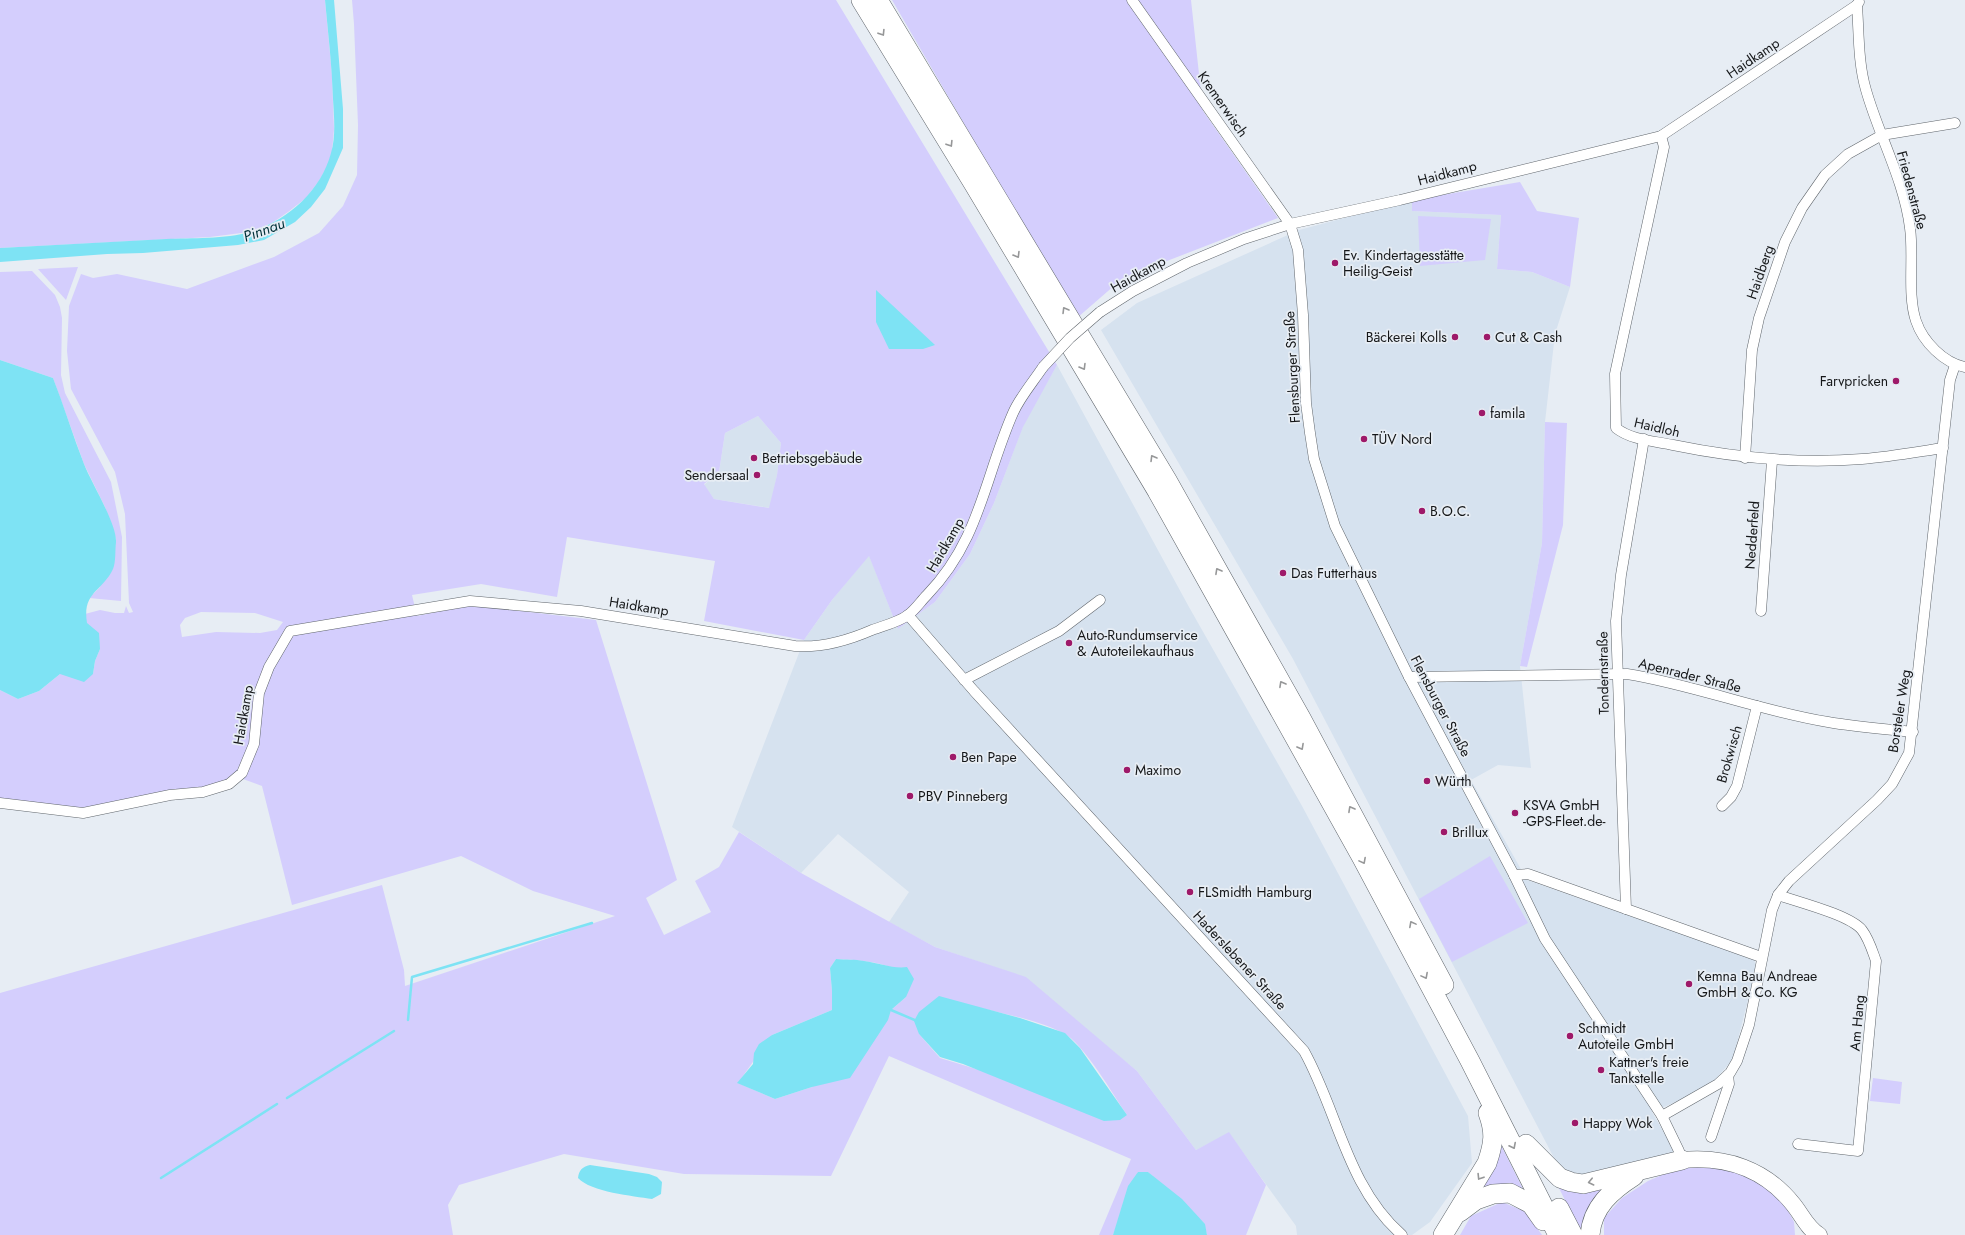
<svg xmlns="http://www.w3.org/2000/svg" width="1965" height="1235" viewBox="0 0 1965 1235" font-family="Jost,sans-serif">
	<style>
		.built { fill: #d6e2ef }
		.green { fill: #d4cefd; fill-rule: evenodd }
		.water { fill: #7ee3f4 }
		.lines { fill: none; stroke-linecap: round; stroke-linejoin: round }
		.stream { stroke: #7ee3f4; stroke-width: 2.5 }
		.street-casing { stroke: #60666c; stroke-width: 11 }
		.primary-casing { stroke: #60666c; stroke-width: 17 }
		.highway-casing { stroke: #60666c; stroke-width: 20 }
		.street { stroke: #fff; stroke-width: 10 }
		.primary { stroke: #fff; stroke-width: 16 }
		.highway { stroke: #fff; stroke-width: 19 }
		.street-bridge-casing { stroke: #60666c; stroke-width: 11; stroke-linecap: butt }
		.street-bridge { stroke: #fff; stroke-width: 10 }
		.oneway { stroke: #969798 }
		.poi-dot { fill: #9e1969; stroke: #e7edf4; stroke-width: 1.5 }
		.labels { text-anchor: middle; stroke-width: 3.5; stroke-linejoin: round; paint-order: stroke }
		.street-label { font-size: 14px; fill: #151719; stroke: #e7edf4 }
		.poi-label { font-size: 14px; fill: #151719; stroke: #e7edf4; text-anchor: start }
		.water-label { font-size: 15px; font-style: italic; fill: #003038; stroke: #e7edf4 }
	</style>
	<rect width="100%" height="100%" fill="#e7edf4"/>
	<g class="built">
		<path d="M1412,200v11l89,4 -4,54 35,3 38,15 -15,47 -10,88 -3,121 -22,123 11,102 -33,-3 -27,15 56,100 227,79 2,9 -23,91 -25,29 -56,24 23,40 -94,25 -18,-2 -270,-516 -192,-329 36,-27 162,-73z"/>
		<path d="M1057,365l132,242 113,199 166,310 4,47 -42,59 -18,13h-115l-1,-9 -67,-93 -33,17 -59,-79 -119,-96 -83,-28 -46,-25 20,-30 -71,-58 -37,39 -69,-46 72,-187 28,-40 37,-45 29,74 37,-27 35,-48 24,-51 31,-82z"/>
		<path d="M758,416l23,27 -4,32 -7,33 -56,-9 -10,-14 15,-13 6,-39z"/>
	</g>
	<g class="green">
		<path d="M0,0h325l7,75 2,54 -2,23 -5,15 -8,14 -13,17 -18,14 -16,11 -23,9 -39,5 -210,11z"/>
		<path d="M352,0h484l221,365 -34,62 -29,76 -24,51 -35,48 -37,27 -29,-73 -37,44 -28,40 -100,-19 11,-60 -148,-24 -10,60 -76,-13 -69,11 5,21 54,-11 125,15 81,260 -31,18 18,37 47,-23 -16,-31 24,-14 20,-35 62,41 134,74 91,30 111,94 59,79 33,-18 37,53 -20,50h-39l-3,-12 -56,-51h-10l-25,63h-14l32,-76 -242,-103 -58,120 -147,-2 -120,-20 -105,31 -11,20 5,30h-453v-242l382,-108 22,85 1,16 210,-70 -82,-25 -72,-35 -169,49 -30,-119 -19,-7h-13l-26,8 -118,21 -35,-1 -51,-8v-109l18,9 21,-8 21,-17h33l2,-13 5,-12 -14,-26 -1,-9 15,-4 15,3h9l2,-7 3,7 4,-1 -4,-9 -4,-89 -10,-42 -44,-83 -4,-38 2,-45 12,-32 12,4 24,-4 70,15 87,-32 45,-24 24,-27 14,-31 1,-50 -4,-101zM758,416l23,27 -4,32 -8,33 -55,-9 -10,-15 15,-12 6,-39zM201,612l54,1 28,9 -6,8 -17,3 -44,-1 -34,5 -2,-12 5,-7zM836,959c21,1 40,2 60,10l10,28 -15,13 -19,32 -60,45 -37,12 -37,-16 34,-48 60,-25v-19l-2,-23zM981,1008c27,7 57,12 82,25 20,9 51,63 64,82l-187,-57 -21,-24z"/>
		<path d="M892,0h299l12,111 75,107 -155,60 -46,40z"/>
		<path d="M1520,182l17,29 42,7 -9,69 -38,-15 -35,-3 4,-54 -89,-4v-11z"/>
		<path d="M1418,216l73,3 -6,41 -65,6z"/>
		<path d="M78,267l-12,33 -28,-31z"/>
		<path d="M32,271l23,24 5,12 2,11 -1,57 4,18 46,89 11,55 -1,64 -32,-3 11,-11 16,-48 -11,-32 -21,-43 -31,-86 -53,-18v-88z"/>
		<path d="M1545,422l22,1 -4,102 -36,142 -7,-1 22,-123z"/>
		<path d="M1490,856l38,67 -76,39 -33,-63z"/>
		<path d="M1873,1078l29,4 -2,22 -30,-3z"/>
		<path d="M1498,1139l29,58 -54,-2z"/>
		<path d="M1705,1165l38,7 40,29 11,21 1,13h-191v-17l18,-20 26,-17 33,-14z"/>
		<path d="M1558,1186h49l-25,49z"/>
		<path d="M1502,1202l24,10 16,23h-82l11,-19z"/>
	</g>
	<g class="water">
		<path d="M325,0h9l9,109v39l-18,41 -14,18 -16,15 -31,18 -26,5 -95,8 -36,1 -107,8v-14c55,-3 111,-6 166,-9 25,-1 60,0 84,-7 37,-11 71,-41 81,-79 5,-17 3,-36 2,-54 -1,-33 -5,-66 -8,-99z"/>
		<path d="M876,290l59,55 -12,4h-34l-13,-27z"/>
		<path d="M0,360l53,18c11,28 20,58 31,86 7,18 33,60 32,78 -1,8 0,20 -3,27 -11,23 -31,23 -26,54l12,10 1,16 -5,12 -2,13 -9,8 -24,-8 -21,17 -21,8 -18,-9z"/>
		<path d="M836,959c10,1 19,0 28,2 15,2 29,8 43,6l7,12 -8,18 -15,13 -3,10 -38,58 -38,9 -37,12 -38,-16 16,-19 1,-11 5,-9 13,-9 60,-25v-19l-2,-23z"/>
		<path d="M939,996l81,22 45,15 15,15 47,67 -7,5 -16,1 -141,-57 -23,-7 -21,-23 -5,-13 5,-9z"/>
		<path d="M590,1165l59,9 8,3 5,5 -1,12 -9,5c-19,-3 -61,-7 -74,-21 1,-8 4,-11 12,-13z"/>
		<path d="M1138,1172h10l34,27 23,25 2,11h-94l15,-49z"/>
	</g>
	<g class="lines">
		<g class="stream">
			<path d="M891,1010l26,11"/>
			<path d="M408,1020l4,-43 180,-54"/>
			<path d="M287,1098l107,-67"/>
			<path d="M161,1178l116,-74"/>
		</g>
		<g class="street-casing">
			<g id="street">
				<path d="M1132,0l158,224 8,26 5,65 3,88 4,30 4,26 21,67 74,151 105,198 31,64 117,177 17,35 3,9"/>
				<path d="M1859,2l-2,3c2,28 1,58 9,85 13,46 38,90 44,138 4,28 -3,67 6,93 7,21 28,42 49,46"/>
				<path d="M1661,136l3,11 -49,227 1,54c15,12 38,13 57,17 63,13 125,19 189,14 27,-2 54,-7 81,-11"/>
				<path d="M1100,312l33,-21 54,-28 57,-24 46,-15 110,-24 261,-64 196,-131"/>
				<path d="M1745,458l7,-108 7,-32 26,-76 17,-34 23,-33 23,-21 34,-19 73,-12"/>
				<path d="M1761,611l11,-150"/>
				<path d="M908,615l66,76 330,360c34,61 43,136 98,184"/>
				<path d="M1409,677l218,-3c68,11 133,37 201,48 28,5 57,7 85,10"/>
				<path d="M964,680l95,-49 41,-31"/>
				<path d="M0,803l83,10 87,-18 33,-3 26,-8 13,-11 12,-29 5,-51 10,-26 21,-36 180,-30 111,10 214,35c25,2 54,-6 77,-16 11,-4 27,-8 36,-15 7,-5 13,-14 19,-20 53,-55 57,-116 86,-182 7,-16 20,-31 30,-46"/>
				<path d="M1722,806l9,-9 6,-11 20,-80"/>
				<path d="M1514,875l14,-1 233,83"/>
				<path d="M1778,895c20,7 72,20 84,35 7,9 10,20 14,31l-18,190 -60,-7"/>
				<path d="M1626,909l-10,-288 5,-46 23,-136"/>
				<path d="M1662,1116l56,-32 12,-11 7,-12 12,-36 23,-115 6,-15 11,-14 88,-81 15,-16 17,-31 41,-373 5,-15"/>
				<path d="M1711,1137l18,-53 -1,-9"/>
			</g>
		</g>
		<g class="primary-casing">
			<path id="primary" d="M1682,1160c44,-4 83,9 111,44 9,11 14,24 26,31"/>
		</g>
		<g class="highway-casing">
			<g id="highway">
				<path d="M861,0l112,183 184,308 205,367 108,203 88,174"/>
				<path d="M878,0l289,480 134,238 143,267"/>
				<path d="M1526,1144l34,34 11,4 12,2 99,-24"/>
				<path d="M1559,1208l14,27"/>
				<path d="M1460,1212l16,-12 17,-6 17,-1 21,11 12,17"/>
				<path d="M1443,1235l44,-72c7,-20 8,-31 1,-50"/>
				<path d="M1590,1235c2,-28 22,-45 44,-59"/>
			</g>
		</g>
		<use href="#street" class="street"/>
		<use href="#primary" class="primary"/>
		<use href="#highway" class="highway"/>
		<g class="street-bridge-casing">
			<path id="street-bridge" d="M1043,367l27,-29 30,-26"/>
		</g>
		<use href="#street-bridge" class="street-bridge"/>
	</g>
	<defs><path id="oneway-chevron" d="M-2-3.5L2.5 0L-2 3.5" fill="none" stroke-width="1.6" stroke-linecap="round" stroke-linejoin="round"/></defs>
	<g class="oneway">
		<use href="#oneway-chevron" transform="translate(882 33) rotate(58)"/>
		<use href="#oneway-chevron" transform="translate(950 144) rotate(58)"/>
		<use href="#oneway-chevron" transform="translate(1017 255) rotate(59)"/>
		<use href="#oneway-chevron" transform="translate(1065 310) rotate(-121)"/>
		<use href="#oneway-chevron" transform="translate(1083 367) rotate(59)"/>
		<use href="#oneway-chevron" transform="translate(1153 458) rotate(-121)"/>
		<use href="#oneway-chevron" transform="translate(1218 571) rotate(-119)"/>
		<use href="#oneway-chevron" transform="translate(1282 684) rotate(-119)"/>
		<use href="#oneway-chevron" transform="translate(1301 747) rotate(61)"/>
		<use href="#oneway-chevron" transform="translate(1351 809) rotate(-119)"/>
		<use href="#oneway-chevron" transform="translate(1363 861) rotate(62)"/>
		<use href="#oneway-chevron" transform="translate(1412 924) rotate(-118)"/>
		<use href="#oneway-chevron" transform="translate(1425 976) rotate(62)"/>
		<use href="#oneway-chevron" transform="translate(1513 1146) rotate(63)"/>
		<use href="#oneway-chevron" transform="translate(1480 1177) rotate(122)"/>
		<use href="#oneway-chevron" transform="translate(1591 1182) rotate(167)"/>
	</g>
	<g class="poi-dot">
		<circle cx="1335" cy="263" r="4"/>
		<circle cx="1455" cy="337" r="4"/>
		<circle cx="1487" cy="337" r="4"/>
		<circle cx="1896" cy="381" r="4"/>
		<circle cx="1482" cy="413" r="4"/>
		<circle cx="1364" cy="439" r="4"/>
		<circle cx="754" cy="458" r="4"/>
		<circle cx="757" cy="475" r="4"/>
		<circle cx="1422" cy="511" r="4"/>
		<circle cx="1283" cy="573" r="4"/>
		<circle cx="1069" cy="643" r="4"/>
		<circle cx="953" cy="757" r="4"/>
		<circle cx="1127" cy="770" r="4"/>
		<circle cx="1427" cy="781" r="4"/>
		<circle cx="910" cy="796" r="4"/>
		<circle cx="1515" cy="813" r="4"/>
		<circle cx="1444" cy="832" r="4"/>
		<circle cx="1190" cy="892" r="4"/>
		<circle cx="1689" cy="984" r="4"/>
		<circle cx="1570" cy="1036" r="4"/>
		<circle cx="1601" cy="1070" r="4"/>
		<circle cx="1575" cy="1123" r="4"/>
	</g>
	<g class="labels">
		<g class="street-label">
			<text transform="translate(1753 58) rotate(-34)" y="5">Haidkamp</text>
			<text transform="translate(1223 104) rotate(55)" y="5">Kremerwisch</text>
			<text transform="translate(1447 173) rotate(-15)" y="5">Haidkamp</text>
			<text transform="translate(1912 190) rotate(75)" y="5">Friedenstraße</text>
			<text transform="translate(1760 272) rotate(-71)" y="5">Haidberg</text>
			<text transform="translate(1138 274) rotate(-29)" y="5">Haidkamp</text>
			<text transform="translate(1292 367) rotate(-93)" y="5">Flensburger Straße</text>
			<text transform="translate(1657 427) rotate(13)" y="5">Haidloh</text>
			<text transform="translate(1752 535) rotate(-86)" y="5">Nedderfeld</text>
			<text transform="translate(945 545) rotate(-60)" y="5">Haidkamp</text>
			<text transform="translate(639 606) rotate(9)" y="5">Haidkamp</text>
			<text transform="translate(1603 673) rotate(-91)" y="5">Tondernstraße</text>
			<text transform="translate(1690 675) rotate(14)" y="5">Apenrader Straße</text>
			<text transform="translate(1441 706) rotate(62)" y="5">Flensburger Straße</text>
			<text transform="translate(1899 711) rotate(-81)" y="5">Borsteler Weg</text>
			<text transform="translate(243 715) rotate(-80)" y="5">Haidkamp</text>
			<text transform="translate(1729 754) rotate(-74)" y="5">Brokwisch</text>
			<text transform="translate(1240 960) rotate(47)" y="5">Haderslebener Straße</text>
			<text transform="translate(1857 1023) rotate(-85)" y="5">Am Hang</text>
		</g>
		<g class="poi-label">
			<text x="1343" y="260">Ev. Kindertagesstätte<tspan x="1343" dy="16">Heilig-Geist</tspan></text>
			<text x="1447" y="342" text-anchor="end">Bäckerei Kolls</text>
			<text x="1495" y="342">Cut &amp; Cash</text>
			<text x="1888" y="386" text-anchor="end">Farvpricken</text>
			<text x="1490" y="418">famila</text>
			<text x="1372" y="444">TÜV Nord</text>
			<text x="762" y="463">Betriebsgebäude</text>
			<text x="749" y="480" text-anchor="end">Sendersaal</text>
			<text x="1430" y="516">B.O.C.</text>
			<text x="1291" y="578">Das Futterhaus</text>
			<text x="1077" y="640">Auto-Rundumservice<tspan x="1077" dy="16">&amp; Autoteilekaufhaus</tspan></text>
			<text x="961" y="762">Ben Pape</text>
			<text x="1135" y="775">Maximo</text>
			<text x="1435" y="786">Würth</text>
			<text x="918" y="801">PBV Pinneberg</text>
			<text x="1523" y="810">KSVA GmbH<tspan x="1523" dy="16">-GPS-Fleet.de-</tspan></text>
			<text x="1452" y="837">Brillux</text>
			<text x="1198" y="897">FLSmidth Hamburg</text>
			<text x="1697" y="981">Kemna Bau Andreae<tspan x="1697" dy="16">GmbH &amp; Co. KG</tspan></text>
			<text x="1578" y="1033">Schmidt<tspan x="1578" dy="16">Autoteile GmbH</tspan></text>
			<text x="1609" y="1067">Kattner's freie<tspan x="1609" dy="16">Tankstelle</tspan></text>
			<text x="1583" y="1128">Happy Wok</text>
		</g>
		<g class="water-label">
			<text transform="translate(264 230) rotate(-20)" y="5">Pinnau</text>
		</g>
	</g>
</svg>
